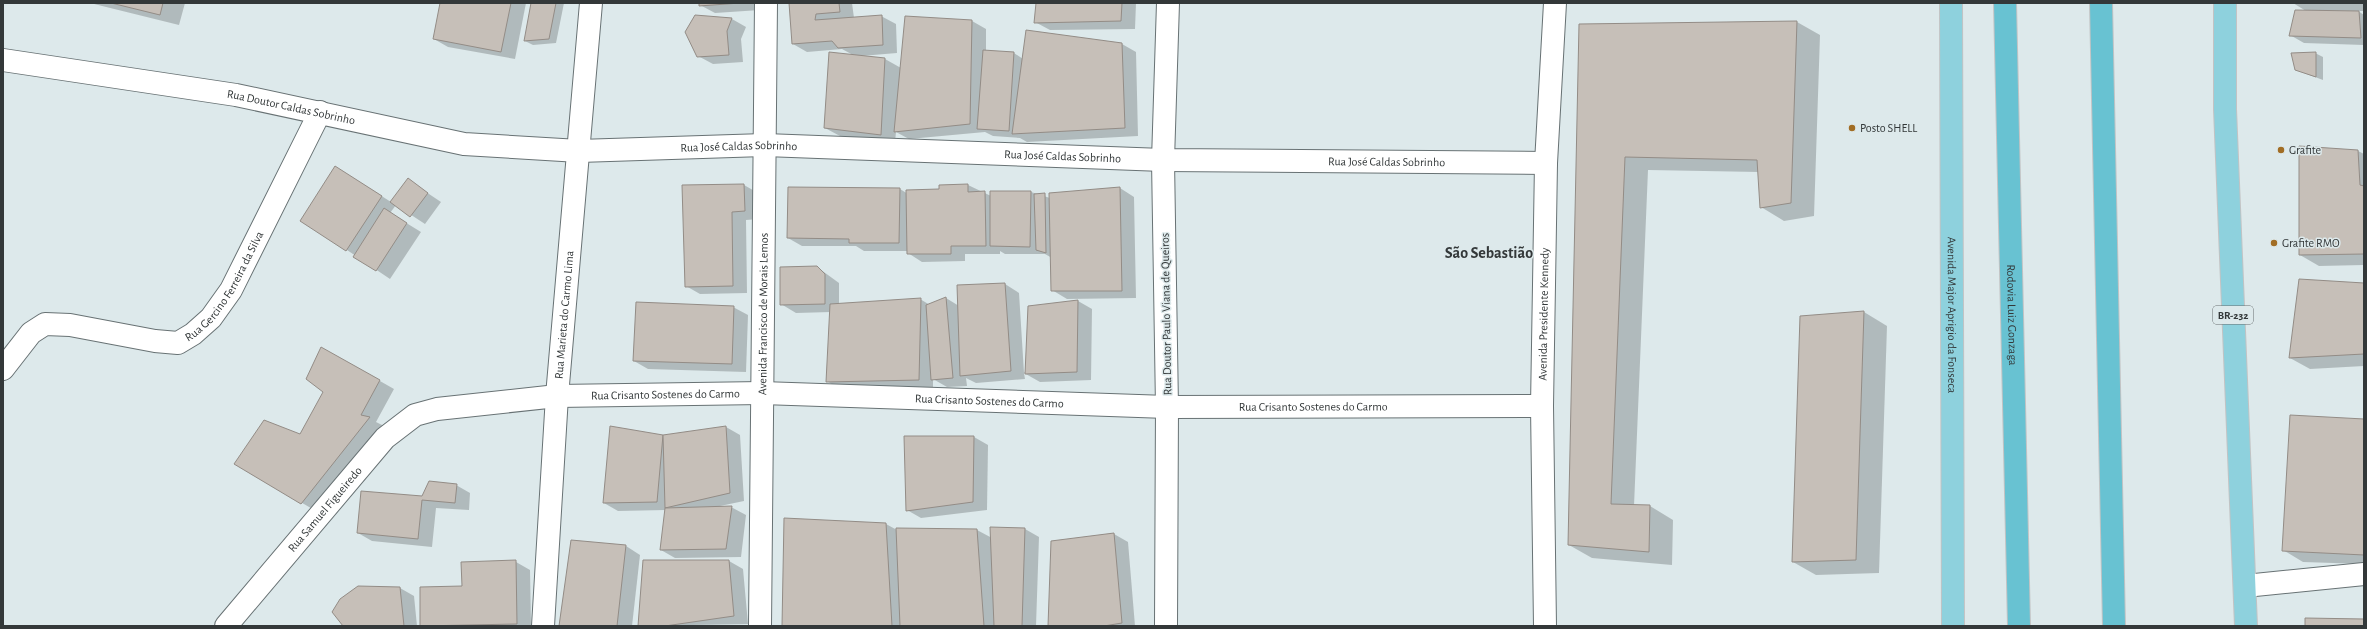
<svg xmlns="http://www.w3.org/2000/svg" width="2367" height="629" viewBox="0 0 2367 629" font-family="'Alegreya Sans',sans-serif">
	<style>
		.shadow { fill: #0003 }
		.building { fill: #c6bfb8; stroke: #938c86 }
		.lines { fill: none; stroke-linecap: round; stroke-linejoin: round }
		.minor-casing { stroke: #687274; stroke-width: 24 }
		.primary-casing { stroke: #c2c3c4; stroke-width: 24 }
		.trunk-casing { stroke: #c2c3c4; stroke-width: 24 }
		.minor { stroke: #fff; stroke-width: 22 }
		.primary { stroke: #8ed1dd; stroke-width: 22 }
		.trunk { stroke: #68c2d2; stroke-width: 22 }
		.poi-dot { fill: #a16d24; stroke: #dde9eb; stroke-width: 1.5 }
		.labels { text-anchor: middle; stroke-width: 3; stroke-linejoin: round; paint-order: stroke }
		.shield { fill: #dde9eb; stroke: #666d6e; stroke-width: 1 }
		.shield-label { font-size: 11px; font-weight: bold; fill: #333839 }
		.street-label { font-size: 12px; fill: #333839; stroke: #dde9eb }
		.poi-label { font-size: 12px; fill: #333839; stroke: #dde9eb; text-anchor: start }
		.district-label { font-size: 16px; font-weight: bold; fill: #333839; stroke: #dde9eb }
	</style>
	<rect width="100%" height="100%" fill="#dde9eb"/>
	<g class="shadow">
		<path d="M90,3h95l-6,22z"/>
		<path d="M441,3h85l-11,56 -67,-12 -14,-8z"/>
		<path d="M532,3h32l-8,40 -23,2 -8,-4z"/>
		<path d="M700,3h59l1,7 -45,3 -15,-8z"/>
		<path d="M790,3h62l2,15 27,-2 15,8 1,29 -36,3 24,3 16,9 71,-47 14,8v23l28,1 9,6 99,-15 14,8 2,84 -111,6 -7,-4 -27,-2 -8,-4 -76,7 -13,-7 -1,10 -55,-6 -15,-8 28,-73 -11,-6 -35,3 -14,-8z"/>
		<path d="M1037,3h99l-1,26 -85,1 -15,-8z"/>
		<path d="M2293,3h71v8h-6l6,4v30l-60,-2 -14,-8 16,-24z"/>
		<path d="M695,16l37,3 14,8 -5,12 2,23 -30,2 -15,-8z"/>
		<path d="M1797,22l23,13 -6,181 -30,5 -23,-14 -2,-35 -111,-2 -14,336h16l23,14 -1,45 -80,-7 -23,-13 11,-520z"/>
		<path d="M2315,53l8,4v23l-27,-10z"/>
		<path d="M2358,151l6,3v111l-45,1 -19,-11z"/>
		<path d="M350,176l41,26 17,-22 33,22 -16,22 -29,-19 -6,8 31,19 -31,47 -43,-29z"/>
		<path d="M744,185l14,8 1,26 -13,1 1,73 -47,1 -14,-8 -3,-100z"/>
		<path d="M968,185l23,11 40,-4 19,6 70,-10 14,9 2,101 -69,1 -15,-9v-32l-7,-4h-40l-5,-3v3h-35v7l-43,1 -14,-9v-2h-44l-8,-5h-54l-14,-8 1,-50 111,1 8,5z"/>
		<path d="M817,267l22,16v22l81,-6 10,6 16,-7 13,8 46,-22 14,9 5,80 54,-72 14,8 -1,71 -51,2 -16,-9 1,6 -49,4 -10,-5 1,8 -20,1 -14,-8v9l-92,2 -14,-9 4,-69 -35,1 -15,-9z"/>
		<path d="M2364,284v82l-54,3 -20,-11z"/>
		<path d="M733,307l15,8 -2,57 -98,-3 -14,-8z"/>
		<path d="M1864,312l23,14 -8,247 -63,2 -23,-13z"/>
		<path d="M322,348l72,41 -18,33 8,4 -68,85 -81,-47 65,-29 24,-43z"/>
		<path d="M2364,420v144l-61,-2 -20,-12z"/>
		<path d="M726,427l14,8 4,66 -24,5 11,1 15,8 -5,42 -66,1 -14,-8 5,-40 -48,1 -14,-8 59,-67z"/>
		<path d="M905,437h69l14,8 -1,65 -66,8 -14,-8z"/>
		<path d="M456,485l14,8 -1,17 -33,-2 -4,39 -60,-6 -14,-8 64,-36z"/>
		<path d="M785,519l101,5 11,6h80l15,8 33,-9 14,8 -3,89h-253z"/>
		<path d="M1114,534l14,8 7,84h-86z"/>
		<path d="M572,541l54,5 14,9 -8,71h-72z"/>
		<path d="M644,561h85l14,8 5,55 -109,2z"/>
		<path d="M516,562l14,8 1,56 -110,-1 42,-38z"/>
		<path d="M400,588l14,8 3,30h-73z"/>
	</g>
	<g class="building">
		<path d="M111,3h52l-3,12z"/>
		<path d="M440,3h71l-10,49 -68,-13z"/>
		<path d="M531,3h25l-7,36 -25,2z"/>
		<path d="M699,3h41l-41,3z"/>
		<path d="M789,3h50l1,9 -24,2 -1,6 67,-5 1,30 -45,3 -6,-7 -40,3z"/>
		<path d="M1036,3h86l-1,18 -87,2z"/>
		<path d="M2295,10l64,1 2,27 -72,-2z"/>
		<path d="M695,15l37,3 -5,13 2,24 -32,2 -12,-25z"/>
		<path d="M905,16l67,4 -2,104 -76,8z"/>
		<path d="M1797,21l-6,182 -31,5 -3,-48 -132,-3 -14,347 39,1 -1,47 -81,-7 11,-521z"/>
		<path d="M1026,30l96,13 3,85 -113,6z"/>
		<path d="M983,50l31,2 -5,79 -32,-2z"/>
		<path d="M829,52l56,6 -4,77 -57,-7z"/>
		<path d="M2316,52v25l-21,-7 -4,-17z"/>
		<path d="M2299,146l59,4 2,35 4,1v68l-65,1z"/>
		<path d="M335,166l47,30 -36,55 -46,-30z"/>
		<path d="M408,178l20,15 -18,24 -20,-15z"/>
		<path d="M744,184l1,27 -13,1 1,74 -48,1 -3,-102z"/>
		<path d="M968,184v8l17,-1 1,55h-35v8h-44l-1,-64 33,-1v-4z"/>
		<path d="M788,187l112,1 -1,55h-50v-4l-62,-1z"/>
		<path d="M1120,187l2,104h-71l-2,-98z"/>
		<path d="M990,191h41l-1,56 -40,-1z"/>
		<path d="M1045,193l1,60 -10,-3 -2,-56z"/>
		<path d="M384,208l23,15 -31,48 -23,-14z"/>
		<path d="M817,266l8,8v30l-45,1v-38z"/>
		<path d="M2299,279l65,4v71l-75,4z"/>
		<path d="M1005,283l6,88 -51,5 -3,-91z"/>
		<path d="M946,297l7,81 -22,2 -5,-75z"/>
		<path d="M921,298l-2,82 -93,2 4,-78z"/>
		<path d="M1078,300l-1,72 -52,2 3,-68z"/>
		<path d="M636,302l98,4 -2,58 -99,-3z"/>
		<path d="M1864,311l-8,249 -64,2 8,-246z"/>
		<path d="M321,347l59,33 -19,35 9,2 -69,87 -67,-40 30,-44 36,14 23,-42 -17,-13z"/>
		<path d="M2290,415l74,4v136l-82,-4z"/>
		<path d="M610,426l53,9 -6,67 -54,1z"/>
		<path d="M726,426l4,67 -65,15 -2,-73z"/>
		<path d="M904,436h70l-1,66 -67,9z"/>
		<path d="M429,481l28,3 -2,19 -33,-3 -4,39 -61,-6 4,-42 61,5z"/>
		<path d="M732,506l-6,43 -66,1 5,-42z"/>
		<path d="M784,518l102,5 6,103h-110z"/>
		<path d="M990,527l35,1 -3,98h-28z"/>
		<path d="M896,528l81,1 7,97h-84z"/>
		<path d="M1114,533l8,90 -18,3h-56l3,-85z"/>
		<path d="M571,540l55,5 -9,81h-58z"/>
		<path d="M516,560l1,64 -97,2v-39l42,-1 -1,-24z"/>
		<path d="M643,560h86l5,56 -69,10h-27z"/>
		<path d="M358,586l42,1 4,39h-61l-11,-14 8,-13z"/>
		<path d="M2305,618l59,1v7h-59z"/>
	</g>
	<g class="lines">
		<g class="minor-casing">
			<g id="minor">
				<path id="s1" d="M3,60l233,35 228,49 115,7 186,-6 398,15 383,3"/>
				<path id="s2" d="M3,369l28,-36 14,-9 25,1 85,16 23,2 15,-9 18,-16 20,-28 89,-178"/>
				<path d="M2245,586l119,-12"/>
				<path id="s3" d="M226,626l159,-188 30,-23 22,-6 120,-13 205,-3 405,14 375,-1"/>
				<path id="s4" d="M543,626l14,-230 34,-393"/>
				<path id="s5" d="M760,626l6,-623"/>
				<path d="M1166,626l1,-219 -4,-247 5,-157"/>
				<path id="s6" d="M1545,626l-3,-220 4,-243 9,-160"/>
			</g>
		</g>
		<g class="primary-casing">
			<g id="primary">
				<path id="s7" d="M1951,3l2,623"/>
				<path d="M2225,3v106l21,517"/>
			</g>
		</g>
		<g class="trunk-casing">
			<g id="trunk">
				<path id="s8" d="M2005,3l14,623"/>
				<path d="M2101,3l13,623"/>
			</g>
		</g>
		<use href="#minor" class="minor"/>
		<use href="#primary" class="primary"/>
		<use href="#trunk" class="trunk"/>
	</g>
	<g class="poi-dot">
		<circle cx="1852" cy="128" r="4"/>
		<circle cx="2281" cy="150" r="4"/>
		<circle cx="2274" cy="243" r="4"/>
	</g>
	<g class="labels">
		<rect class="shield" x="2213" y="306" width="40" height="18" rx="3"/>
		<g class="shield-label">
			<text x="2233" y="319">BR-232</text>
		</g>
		<g class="street-label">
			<text dy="4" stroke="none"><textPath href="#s1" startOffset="292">Rua Doutor Caldas Sobrinho</textPath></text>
			<text dy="4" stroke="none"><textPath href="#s1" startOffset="744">Rua José Caldas Sobrinho</textPath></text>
			<text dy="4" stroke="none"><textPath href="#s1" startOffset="1068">Rua José Caldas Sobrinho</textPath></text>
			<text dy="4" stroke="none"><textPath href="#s1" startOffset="1392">Rua José Caldas Sobrinho</textPath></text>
			<text dy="4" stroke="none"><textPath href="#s2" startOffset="272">Rua Gercino Ferreira da Silva</textPath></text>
			<text dy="4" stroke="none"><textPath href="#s4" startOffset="312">Rua Marieta do Carmo Lima</textPath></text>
			<text dy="4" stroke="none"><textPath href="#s5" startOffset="312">Avenida Francisco de Morais Lemos</textPath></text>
			<text transform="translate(1166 314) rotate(-91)" y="4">Rua Doutor Paulo Viana de Queiros</text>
			<text dy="4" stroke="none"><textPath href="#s6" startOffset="312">Avenida Presidente Kennedy</textPath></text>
			<text dy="4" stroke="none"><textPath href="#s7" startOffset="312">Avenida Major Aprigio da Fonseca</textPath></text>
			<text dy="4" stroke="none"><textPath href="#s8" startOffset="312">Rodovia Luiz Gonzaga</textPath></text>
			<text dy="4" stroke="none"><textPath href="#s3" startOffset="536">Rua Crisanto Sostenes do Carmo</textPath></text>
			<text dy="4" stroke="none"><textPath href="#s3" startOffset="860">Rua Crisanto Sostenes do Carmo</textPath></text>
			<text dy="4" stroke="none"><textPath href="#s3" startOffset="1184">Rua Crisanto Sostenes do Carmo</textPath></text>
			<text dy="4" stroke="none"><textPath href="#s3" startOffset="153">Rua Samuel Figueiredo</textPath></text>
		</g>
		<g class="poi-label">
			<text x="1860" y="132">Posto SHELL</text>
			<text x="2289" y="154">Grafite</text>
			<text x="2282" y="247">Grafite RMO</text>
		</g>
		<g class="district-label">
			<text x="1489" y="258">São Sebastião</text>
		</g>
	</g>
	<rect width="2367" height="629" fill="none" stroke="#333839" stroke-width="8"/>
</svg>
